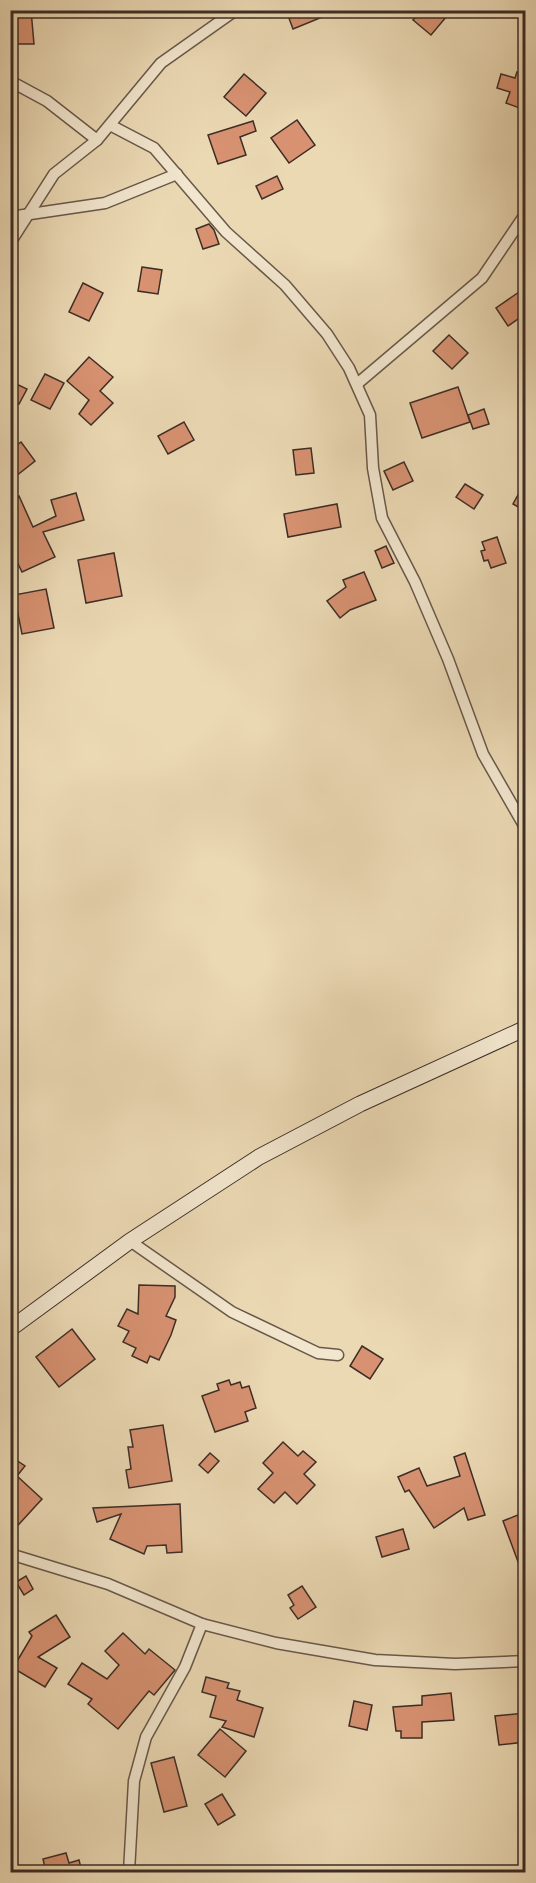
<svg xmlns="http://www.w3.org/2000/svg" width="536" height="1883" viewBox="0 0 536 1883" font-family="Cardo,serif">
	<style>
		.building { fill: #d89272; stroke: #3d2d26; stroke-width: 1.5 }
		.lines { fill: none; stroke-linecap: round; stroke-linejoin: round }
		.street-casing { stroke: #68584a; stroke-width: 13 }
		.secondary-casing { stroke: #3d2d26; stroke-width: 17 }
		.street { stroke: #f2e6ce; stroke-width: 10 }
		.secondary { stroke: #f2e6ce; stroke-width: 15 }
	</style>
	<rect width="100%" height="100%" fill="#ebd9b4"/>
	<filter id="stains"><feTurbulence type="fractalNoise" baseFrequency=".00333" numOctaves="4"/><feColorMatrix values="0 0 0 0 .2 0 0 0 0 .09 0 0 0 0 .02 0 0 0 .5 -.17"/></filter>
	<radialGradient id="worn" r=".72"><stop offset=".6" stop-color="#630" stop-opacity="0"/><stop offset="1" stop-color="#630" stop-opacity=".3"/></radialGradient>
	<g class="building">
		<path d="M11,10h20l3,34h-24v-20l7,-3z"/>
		<path d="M286,10h51v1l-44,18z"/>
		<path d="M421,10h31l-21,25 -18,-15z"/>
		<path d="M517,72l8,3v35l-19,-7 4,-11 -13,-4 4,-14 14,4z"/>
		<path d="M244,74l22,19 -20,23 -22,-19z"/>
		<path d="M297,120l18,25 -26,18 -18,-25z"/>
		<path d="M253,121l3,10 -16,6 6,18 -28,9 -10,-29z"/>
		<path d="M277,176l6,13 -21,10 -6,-13z"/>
		<path d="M209,224l5,6 5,14 -16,5 -7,-20z"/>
		<path d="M142,267l20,3 -4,24 -20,-3z"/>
		<path d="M83,283l20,10 -14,28 -20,-9z"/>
		<path d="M519,292l6,9v13l-17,12 -12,-18z"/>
		<path d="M449,335l19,18 -16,16 -19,-18z"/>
		<path d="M89,357l24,20 -13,14 13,12 -22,22 -12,-11 10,-14 -22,-19z"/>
		<path d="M45,374l19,9 -14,26 -19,-9z"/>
		<path d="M10,381l17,8 -8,15 -9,-4z"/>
		<path d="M458,387l12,35 -48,16 -12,-35z"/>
		<path d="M484,409l5,15 -16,5 -5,-14z"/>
		<path d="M184,422l10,18 -26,14 -10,-18z"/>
		<path d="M21,442l14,19 -19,15 -6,-7v-19z"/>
		<path d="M311,448l3,25 -18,2 -3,-25z"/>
		<path d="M404,462l9,19 -20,9 -9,-19z"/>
		<path d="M525,482v29l-12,-7z"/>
		<path d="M465,484l18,11 -9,14 -18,-12z"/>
		<path d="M76,493l8,27 -41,12 12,25 -33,15 -12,-25v-47l9,-4 14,31 23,-11 -5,-16z"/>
		<path d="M337,504l4,23 -53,10 -4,-23z"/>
		<path d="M497,537l9,26 -15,5 -3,-8 -4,1 -3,-10 4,-1 -3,-8z"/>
		<path d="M386,546l8,17 -12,5 -7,-17z"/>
		<path d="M114,553l8,43 -36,7 -8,-43z"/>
		<path d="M364,572l12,28 -26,10 -10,8 -13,-17 19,-14 -3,-7z"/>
		<path d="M46,589l8,39 -32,6 -8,-39z"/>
		<path d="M139,1285l36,1v11l-9,19 10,4 -5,15 -12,25 -9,-4 -3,7 -15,-7 4,-8 -13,-6 6,-11 -11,-5 9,-17 11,5z"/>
		<path d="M72,1329l23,30 -36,28 -23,-30z"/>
		<path d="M362,1346l21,13 -13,20 -20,-13z"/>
		<path d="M229,1380l2,5 9,-3 2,6 7,-2 7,22 -11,4 3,9 -33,11 -13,-36 17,-6 -2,-6z"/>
		<path d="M163,1425l9,56 -43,7 -3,-18 5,-1 -3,-22h5l-3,-17z"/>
		<path d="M283,1442l15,14 5,-5 13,11 -12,12 11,11 -18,19 -12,-12 -11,11 -16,-14 15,-16 -10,-10z"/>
		<path d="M210,1453l9,8 -11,12 -9,-8z"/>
		<path d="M465,1453l20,62 -17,5 -4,-12 -30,20 -25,-38 -4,2 -7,-15 21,-9 8,18 33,-10 -6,-19z"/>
		<path d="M10,1456l15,10 -8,10 25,23 -32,35z"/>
		<path d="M180,1504l2,48 -15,1 -1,-8 -19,1 -3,8 -34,-15 11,-25 -24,8 -4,-14z"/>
		<path d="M525,1512v65l-1,1 -21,-57z"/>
		<path d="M403,1529l6,20 -27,8 -6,-20z"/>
		<path d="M26,1576l7,13 -9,6 -8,-13z"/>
		<path d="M302,1586l14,21 -18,12 -8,-11 4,-3 -6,-10z"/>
		<path d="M56,1615l14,22 -32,20 19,11 -12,19 -32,-19 19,-32 -3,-4z"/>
		<path d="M123,1633l22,21 4,-5 26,21 -21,25 -5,-4 -31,38 -30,-25 4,-5 -24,-15 14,-21 25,16 12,-14 -14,-14z"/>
		<path d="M206,1677l23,6 -2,5 13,3 -3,9 26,8 -9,29 -32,-10 4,-6 -16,-4 6,-21 -14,-4z"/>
		<path d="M451,1693l3,27 -32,2v16h-21v-7h-5l-3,-24 29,-2v-9z"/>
		<path d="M354,1701l18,4 -5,25 -18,-4z"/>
		<path d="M525,1713v29l-26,3 -4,-29z"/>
		<path d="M220,1729l26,22 -21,26 -27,-22z"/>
		<path d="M174,1757l13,49 -23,6 -13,-49z"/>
		<path d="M222,1794l13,21 -17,10 -13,-21z"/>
		<path d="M66,1853l3,10 10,-3 3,12h-36l-3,-13z"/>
	</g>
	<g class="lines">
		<g class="street-casing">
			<g id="street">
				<path d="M10,81l37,20 50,39"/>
				<path d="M110,125l44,23 72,84 59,53 42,49 22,34 21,47 3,53 9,50 33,64 33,77 35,95 43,75"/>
				<path d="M10,217l95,-14 72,-29"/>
				<path d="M10,243l44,-69 43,-34 64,-77 75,-53"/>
				<path d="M357,384l125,-106 44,-65"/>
				<path d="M130,1241l102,71 86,41 20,2"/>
				<path d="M10,1554l98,30 94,40 74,19 99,17 80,4 71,-3"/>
				<path d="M129,1872l5,-91 12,-44 39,-70 17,-43"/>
			</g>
		</g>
		<g class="secondary-casing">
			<path id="secondary" d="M10,1329l120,-88 129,-84 101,-53 166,-76"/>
		</g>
		<use href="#street" class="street"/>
		<use href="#secondary" class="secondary"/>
	</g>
	<rect width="536" height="1883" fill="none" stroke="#ebd9b4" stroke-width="36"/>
	<rect x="12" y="12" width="512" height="1859" fill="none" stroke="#3d2d26" stroke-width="3"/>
	<rect x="18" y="18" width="500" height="1847" fill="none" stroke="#3d2d26" stroke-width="1.5"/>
	<rect width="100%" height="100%" filter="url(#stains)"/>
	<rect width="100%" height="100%" fill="url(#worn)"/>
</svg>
